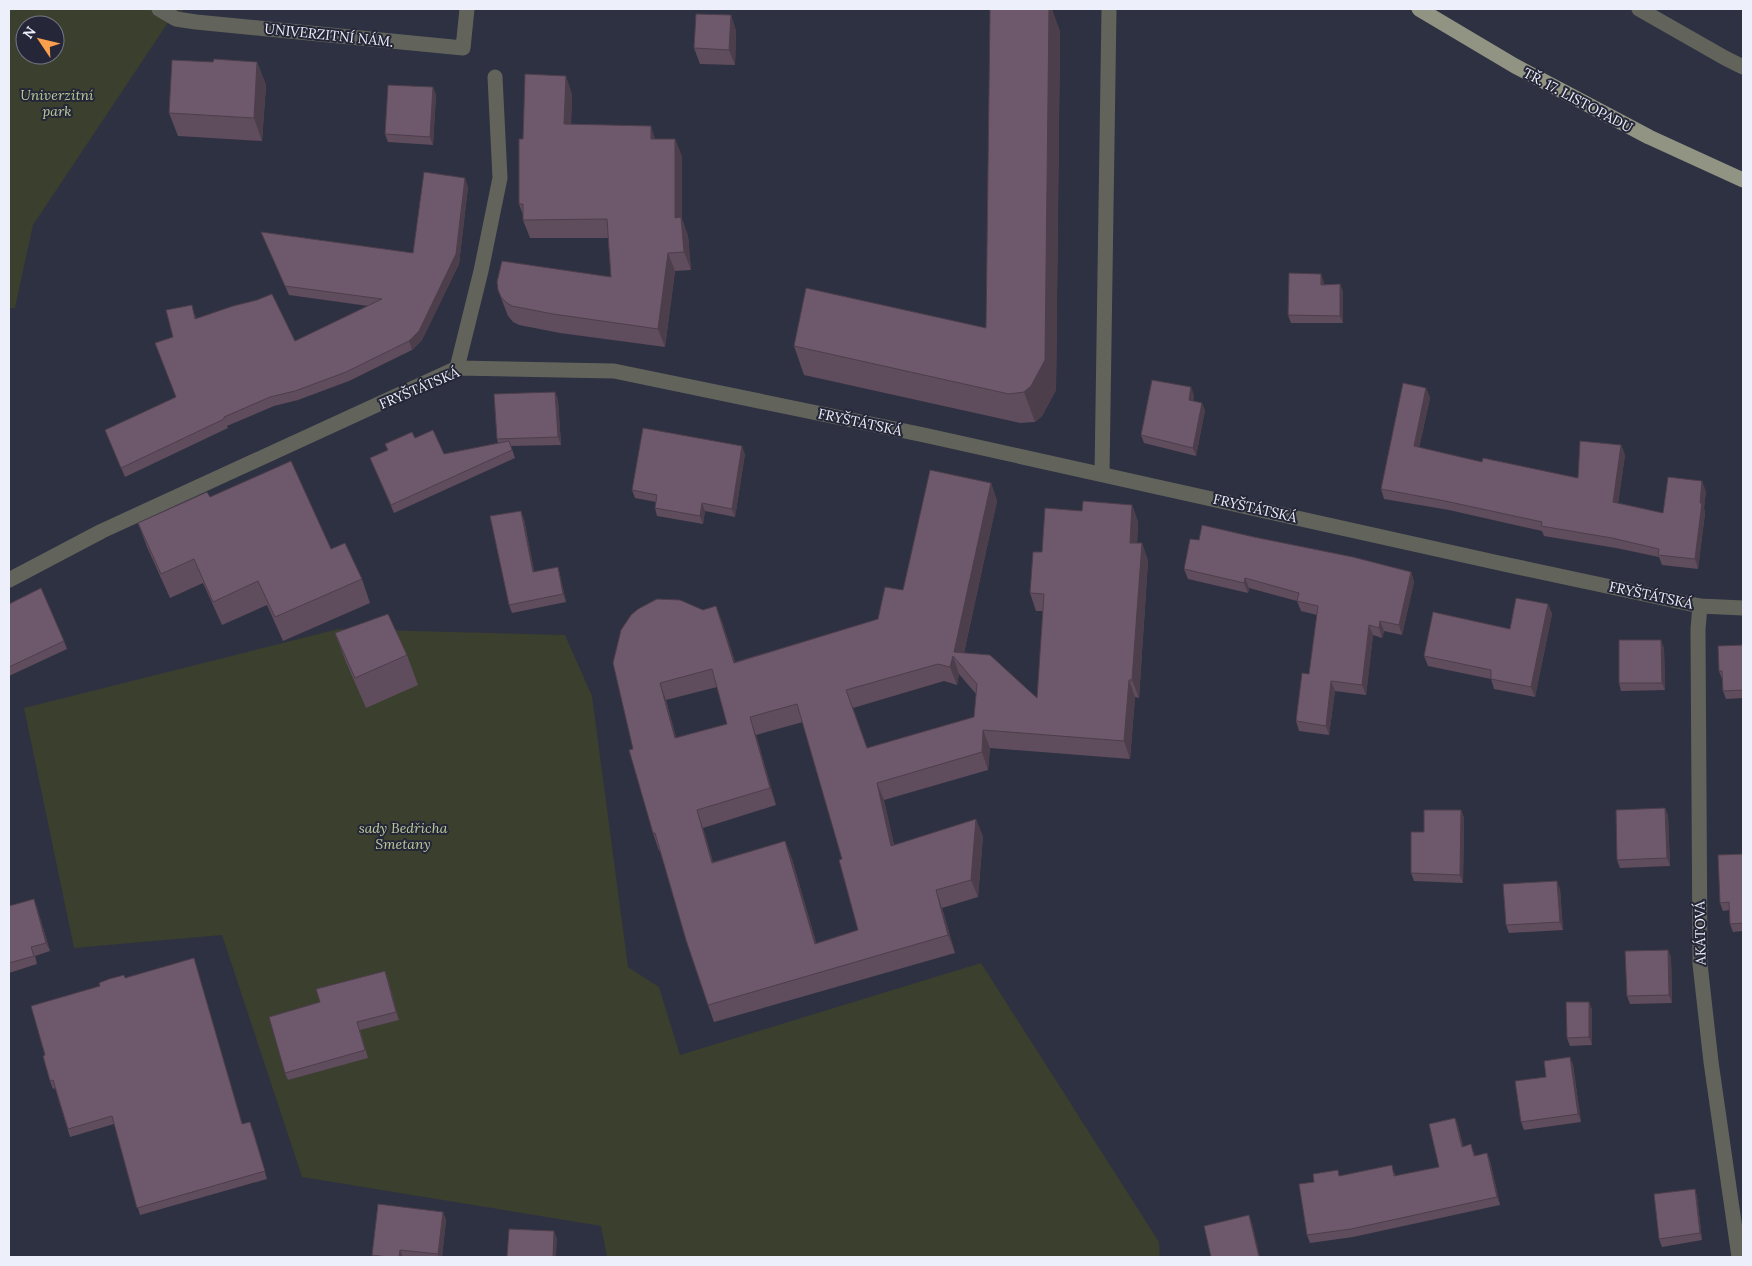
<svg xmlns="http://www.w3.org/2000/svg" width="1752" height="1266" viewBox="0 0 1752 1266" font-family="Lora,serif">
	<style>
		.green { fill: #3a3f2e; fill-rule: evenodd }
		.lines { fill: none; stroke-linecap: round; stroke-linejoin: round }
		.street { stroke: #62645b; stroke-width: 15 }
		.primary { stroke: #919482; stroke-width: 15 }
		.wall { fill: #5f4c5c; fill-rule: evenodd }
		.shaded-wall { fill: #4d3e4b }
		.building { fill: #6e586b; stroke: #4d3e4b; fill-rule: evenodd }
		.labels { text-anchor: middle; stroke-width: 4; stroke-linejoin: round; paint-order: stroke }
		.street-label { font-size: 14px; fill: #edeffa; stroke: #252738 }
		.park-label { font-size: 14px; font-style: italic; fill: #bacb98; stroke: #252738 }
	</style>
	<rect width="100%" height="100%" fill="#2e3142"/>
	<g class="green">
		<path d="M9,9h176l-16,12 -136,204 -18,83h-6zM25,25h30v30h-30z"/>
		<path d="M338,629l227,6 27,61 36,271 31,20 21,68 301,-92 178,279 1,15h-553l-6,-31 -299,-49 -80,-242 -148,13 -50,-240z"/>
	</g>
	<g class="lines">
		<g class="street">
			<path d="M159,9l17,10 20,3 267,26 4,-39"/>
			<path d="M1639,9l86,49 18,9"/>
			<path d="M457,368l24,-97 19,-93 -5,-101"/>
			<path d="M1102,474l7,-465"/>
			<path d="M9,580l93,-49 355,-163 157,3 310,64 575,128 201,43 43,2"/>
			<path d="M1700,606l-2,23 2,335 11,98 28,195"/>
		</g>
		<path class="primary" d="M1419,9l96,57 134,71 94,43"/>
	</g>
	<g class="wall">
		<path d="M731,15l5,16 -1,34 -35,-1 -6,-16z"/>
		<path d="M1060,31l-4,359 -14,26 -7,6 -15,1 -216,-48 -10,-29 192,-18z"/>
		<path d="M213,62h44l9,23 -4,56 -84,-5 -9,-23z"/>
		<path d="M433,87l3,8 -3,50 -45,-3 -3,-8z"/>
		<path d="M572,94l-1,31 84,14h20l7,18v62l6,17 3,34 -16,1 -10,76 -105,-14 -41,-8 -6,-3 -5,-6 -10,-26 113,-13 -3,-39h-78l-7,-18v-5l-4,-11 4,-65z"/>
		<path d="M468,187l-9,77 -37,76 -10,10 -63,31 -51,19 -24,6 -47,20 1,2 -103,49 -20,-47 71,-33 -3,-60 22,-23 1,5 99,22 73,-35 -79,-11 -28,-63 152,21z"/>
		<path d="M1324,282v3l16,-1 3,8v31h-52l-3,-8z"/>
		<path d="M1426,388l4,10 -11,50 63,14 96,16 43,-33 4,10 -7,48 45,10 43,-22 -2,17 1,5 -7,56 -36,-4 -3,-8 -43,-9 -72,-12 -2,-5 -93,-21 -65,-11 -3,-10z"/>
		<path d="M555,392l3,8 3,45 -50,1 4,12 -121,55 -24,-55 18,-8 -3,-6 30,-6 29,16 54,-11 -1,-4z"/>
		<path d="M1194,395l-1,6 12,9 -9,46 -52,-13 -3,-8z"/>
		<path d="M745,454l-10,63 -30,-6 -2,13 -46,-8 -2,-8 1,-6 -21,-4 -3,-8z"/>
		<path d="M991,483l6,18 -33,152 73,45 6,-87h-7l-6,-18 12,-41 40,-41 50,-6 6,17 -1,21h5l6,18 -9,137 -4,-1 -5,62 -140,-11 -2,22 -104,30 10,45 89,-9 -5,61 -36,11 13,45 -241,69 -6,-17 -48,-154h-1l-6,-18 -20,-84 24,-150 46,11 13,-4 19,56 143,-43zM959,674l17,20 -2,23 -107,31 -14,-40 91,-27 13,4zM717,687l10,37 -51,14 -10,-38zM803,722l39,137 16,71 -42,13 -24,-84 -7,-18 -72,21 -10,-34 73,-23 -20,-70z"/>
		<path d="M210,497l121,52 31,30 8,24 -87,38 -16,-36 -45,20 -19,-42 -33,15 -23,-51 -9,-24z"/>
		<path d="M524,519l10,53 26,3 6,27 -54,11 -3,-8z"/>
		<path d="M1254,537l157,35 3,10 -12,53 -18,-4 -2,7 -9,-3 -7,60 -31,-4 -6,44 -30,-4 -3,-10 13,-47 8,-59 -16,-4 -4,-10 -48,-13 -1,5 -60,-14 -4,-10 15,-29z"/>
		<path d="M9,604l55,37 3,8 -58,27z"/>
		<path d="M1548,604l4,10 -17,83 -41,-8 -3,-10 -63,-13 -4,-10 86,-27z"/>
		<path d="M335,633l72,22 11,30 -52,23 -20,-46z"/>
		<path d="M1743,645v53l-17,1 -3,-8 -1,-12 -3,-8z"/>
		<path d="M1664,648l1,42 -44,1 -2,-8z"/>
		<path d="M1665,808l3,8 2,50 -50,2 -3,-8z"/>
		<path d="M1461,810l3,8 -1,65 -49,-2 -3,-8 13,-41z"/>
		<path d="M1743,854v77l-10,1 -3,-8 -1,-14 -6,1 -3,-8z"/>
		<path d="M1560,889l3,41 -54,3 -3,-8z"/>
		<path d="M9,906l28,2 13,43 -15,5 2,8 -28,9z"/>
		<path d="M1668,950l3,8 1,45 -42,1 -3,-8z"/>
		<path d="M194,958l48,166 11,6 14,49 -127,36 -26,-91 -44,13 -15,-49 -2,1 -3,-8 -5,-26 55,-69z"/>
		<path d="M388,979l11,41 -39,10 8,28 -80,22 -3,-7 35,-71z"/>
		<path d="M1589,1002l3,8v35l-22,1 -3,-8z"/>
		<path d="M1570,1057l3,8 8,57 -57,8 -3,-8 25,-45z"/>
		<path d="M1455,1118l3,8 5,20 11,6 1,4 12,-3 3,8 10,44 -147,32 -43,6 -3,-8 7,-53 26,-6 55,-3v3l44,-9z"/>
		<path d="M1695,1189l2,8 5,43 -40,7 -3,-8z"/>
		<path d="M443,1212l3,8 -4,37h-69l-1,-2z"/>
	</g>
	<g class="shaded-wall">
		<path d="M1049,9h3l8,22 -4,359 -14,26 -7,6 -11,-30z"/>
		<path d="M731,15l5,16 -1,34 -6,-15z"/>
		<path d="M257,62l9,23 -4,56 -8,-23z"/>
		<path d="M566,76l6,18 -2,49 -6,-19z"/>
		<path d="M433,87l3,8 -3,50 -3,-8z"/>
		<path d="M651,126l6,19 -6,-6z"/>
		<path d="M675,139l7,18v62l6,17 3,34 -7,-18 -9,-34z"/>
		<path d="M465,178l3,9 -9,77 -37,76 -10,10 -3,-9z"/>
		<path d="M668,253l7,18 -10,76 -7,-18z"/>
		<path d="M1321,274l3,8v10l-3,-7z"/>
		<path d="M1340,284l3,8v31l-3,-7z"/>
		<path d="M1191,387l3,8 -2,13 -3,-8z"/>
		<path d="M1426,388l4,10 -13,58 -3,-10z"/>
		<path d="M555,392l3,8 3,45 -3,-8z"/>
		<path d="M1202,403l3,7 -9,46 -3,-8z"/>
		<path d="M1621,445l4,10 -8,57 -4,-10z"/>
		<path d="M742,446l3,8 -10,63 -3,-8z"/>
		<path d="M1702,481l4,10 -2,17 1,5 -7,56 -3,-10z"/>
		<path d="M991,483l6,18 -36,165 -7,-14z"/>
		<path d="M702,503l3,8 -2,13 -3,-8z"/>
		<path d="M1132,505l6,17 -2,39 -6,-18z"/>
		<path d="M521,511l3,8 12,61 -3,-8z"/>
		<path d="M1142,543l6,18 -9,137 -7,-18z"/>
		<path d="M558,567l2,8 6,27 -3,-8z"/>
		<path d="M1411,572l3,10 -12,53 -3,-10z"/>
		<path d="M1245,578l4,10 -1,5 -4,-10z"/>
		<path d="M1548,604l4,10 -17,83 -4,-10z"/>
		<path d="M716,606l7,18 18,56 -7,-17z"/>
		<path d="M1380,621l4,10 -2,7 -3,-10z"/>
		<path d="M1369,625l4,10 -7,60 -4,-10z"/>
		<path d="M1661,640l3,8 1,42 -3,-7z"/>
		<path d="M953,656l6,18 -2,11 -7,-18z"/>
		<path d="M1129,680l6,17 -5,62 -6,-18z"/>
		<path d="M1331,681l4,10 -6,44 -3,-9z"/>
		<path d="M660,683l6,17 15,56 -6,-18z"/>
		<path d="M750,717l6,18 20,70 -6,-17z"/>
		<path d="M983,730l7,18 -2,22 -6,-18z"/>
		<path d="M877,783l7,17 14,63 -7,-17z"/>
		<path d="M1665,808l3,8 2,50 -3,-8z"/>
		<path d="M697,810l6,18 15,52 -6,-17z"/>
		<path d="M1461,810l3,8 -1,65 -3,-8z"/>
		<path d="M976,819l7,17 -5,61 -7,-17z"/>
		<path d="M785,841l7,18 30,103 -7,-18z"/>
		<path d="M1557,881l3,8 3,41 -3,-8z"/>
		<path d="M936,890l6,18 13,45 -7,-18z"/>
		<path d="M34,899l3,9 13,43 -4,-8z"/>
		<path d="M1668,950l3,8 1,45 -3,-8z"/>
		<path d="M194,958l2,8 49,166 -3,-8z"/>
		<path d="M385,971l3,8 11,41 -3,-8z"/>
		<path d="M1589,1002l3,8v35l-3,-8z"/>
		<path d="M1570,1057l3,8 8,57 -3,-8z"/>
		<path d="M1455,1118l3,8 6,29 -2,-8z"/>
		<path d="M1487,1153l3,8 10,44 -3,-8z"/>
		<path d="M1695,1189l2,8 5,43 -2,-7z"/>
		<path d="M443,1212l3,8 -4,37h-3l-1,-3z"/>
		<path d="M1249,1215l3,8 8,34h-1z"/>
		<path d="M554,1231l3,8 -1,18h-3z"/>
		<path d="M400,1250l3,7h-4z"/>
	</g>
	<g class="building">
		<path d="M990,9h59l-4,351 -14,26 -7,6 -15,2 -215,-48 12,-58 180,40z"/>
		<path d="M696,14l35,1 -2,35 -35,-2z"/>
		<path d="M214,59l43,3 -3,56 -85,-5 3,-53 41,2z"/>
		<path d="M525,74l41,2 -2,48 87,2v13h24v79l6,-1 3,35 -16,1 -10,76 -105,-15 -41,-8 -5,-3 -6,-6 -3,-7 -1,-8 5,-21 109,16 -4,-58 -84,1v-16h-4v-65h4z"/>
		<path d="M388,85l45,2 -3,50 -45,-3z"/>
		<path d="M424,172l41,6 -9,76 -37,77 -10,10 -63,31 -51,19 -25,6 -46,20v2l-103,49 -16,-38 71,-33 -21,-54 18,-6 -7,-27 26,-5 3,14 38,-13 24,-6 15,-6 23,47 87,-42 -97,-13 -24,-54 152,21z"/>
		<path d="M1289,273l32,1v11l19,-1v32l-52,-1z"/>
		<path d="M1152,380l39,7 -2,13 13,3 -9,45 -52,-13z"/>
		<path d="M1403,383l23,5 -12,58 68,16 1,-4 95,20 2,-37 41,4 -8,57 50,11 5,-36 34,4 -2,22h2l-7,56 -37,-4 1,-6 -47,-11 -71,-12 1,-4 -97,-21 -64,-12z"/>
		<path d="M555,392l3,45 -61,2 -3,-45z"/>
		<path d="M643,428l99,18 -10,63 -30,-6 -2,13 -45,-8 2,-13 -25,-5z"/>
		<path d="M433,430l11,24 65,-13 3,9 -121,55 -21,-47 18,-8 -3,-6 27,-12 3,6z"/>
		<path d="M291,461l40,88 14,-6 17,36 -87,38 -17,-36 -45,21 -19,-43 -33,15 -23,-51 69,-31 3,5z"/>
		<path d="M930,470l61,13 -37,169 36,3 47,43 7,-104 -14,-1 3,-41h9l3,-44 37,3 1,-10 49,4 -2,38h12l-10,137h-3l-5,61 -141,-11 -1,22 -105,31 14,63 85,-27 -5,61 -35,10 12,45 -240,70 -22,-65 -31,-107h-2l-24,-83 4,-1 -20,-86 8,-33 10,-15 7,-6 19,-10 23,1 23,10 13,-4 18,57 144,-44 7,-32 18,3zM953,656l24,28 -3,33 -107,31 -21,-58 92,-26 12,3zM712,669l15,55 -52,14 -15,-55zM797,704l45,155 -3,1 19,70 -43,14 -30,-103 -73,22 -15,-53 73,-22 -20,-71z"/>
		<path d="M521,511l12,61 25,-5 5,27 -54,11 -19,-89z"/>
		<path d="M1202,525l52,12 99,20 58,15 -12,53 -19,-4 -1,7 -10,-3 -7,60 -31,-4 -5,45 -30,-5 6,-48 7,1 9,-68 -21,-5 2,-8 -54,-15 -1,5 -60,-14 6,-30 9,1z"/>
		<path d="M41,588l23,53 -55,26v-63z"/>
		<path d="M1516,598l32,6 -17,83 -40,-8v-9l-67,-14 9,-44 77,17z"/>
		<path d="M388,614l19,41 -52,23 -20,-45z"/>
		<path d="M1619,640h42l1,43h-43z"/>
		<path d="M1743,645v45l-20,1 -1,-20h-3l-1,-25z"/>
		<path d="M1665,808l2,50 -50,2 -1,-50z"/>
		<path d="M1424,810h37l-1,65 -49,-2v-41h13z"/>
		<path d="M1743,854v69l-13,1 -1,-22 -9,1 -2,-48z"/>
		<path d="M1557,881l3,41 -54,3 -3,-41z"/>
		<path d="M34,899l12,44 -15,4 3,9 -25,7v-57z"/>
		<path d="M1668,950l1,45 -42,1 -2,-45z"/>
		<path d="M194,958l48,166 8,-2 15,49 -128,37 -25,-92 -44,13 -15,-49 -3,1 -7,-25 2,-1 -14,-49 69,-20 -1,-3 10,-4 15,-4 1,3z"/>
		<path d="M385,971l11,41 -39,10 8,28 -80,23 -16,-56 51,-15 -4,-13z"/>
		<path d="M1566,1002h23v35l-22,1z"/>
		<path d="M1570,1057l8,57 -57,8 -6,-41 31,-4 -2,-16z"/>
		<path d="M1455,1118l7,29 9,-3 3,12 13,-3 10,44 -146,32 -44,6 -8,-51 15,-2 -1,-8 25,-4 1,6 53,-11 2,11 45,-9 -10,-43z"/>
		<path d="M1695,1189l5,44 -41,6 -5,-45z"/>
		<path d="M378,1204l65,8 -5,42 -38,-4 -1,7h-11l-16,-2z"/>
		<path d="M1249,1215l10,42h-48l-7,-31z"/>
		<path d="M509,1229l45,2 -1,26h-46z"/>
	</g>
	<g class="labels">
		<g class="street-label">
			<text transform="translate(329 35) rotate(6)" y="5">UNIVERZITNÍ NÁM.</text>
			<text transform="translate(1578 100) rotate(28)" y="5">TŘ. 17. LISTOPADU</text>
			<text transform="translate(419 388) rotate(-23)" y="5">FRYŠTÁTSKÁ</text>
			<text transform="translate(860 422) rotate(12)" y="5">FRYŠTÁTSKÁ</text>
			<text transform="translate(1255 508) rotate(13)" y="5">FRYŠTÁTSKÁ</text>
			<text transform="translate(1651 595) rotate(12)" y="5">FRYŠTÁTSKÁ</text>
			<text transform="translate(1700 933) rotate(-91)" y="5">AKÁTOVÁ</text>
		</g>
		<g class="park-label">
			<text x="57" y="100">Univerzitní<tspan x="57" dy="16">park</tspan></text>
			<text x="403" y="833">sady Bedřicha<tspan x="403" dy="16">Smetany</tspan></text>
		</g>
	</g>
	<rect width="1752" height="1266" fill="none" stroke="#edeffa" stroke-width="20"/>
	<g transform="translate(40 40) rotate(305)"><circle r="24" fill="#252738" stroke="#757786"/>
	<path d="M0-4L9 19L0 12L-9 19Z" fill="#f99f4d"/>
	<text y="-8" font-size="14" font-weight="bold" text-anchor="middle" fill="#edeffa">N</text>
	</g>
</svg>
